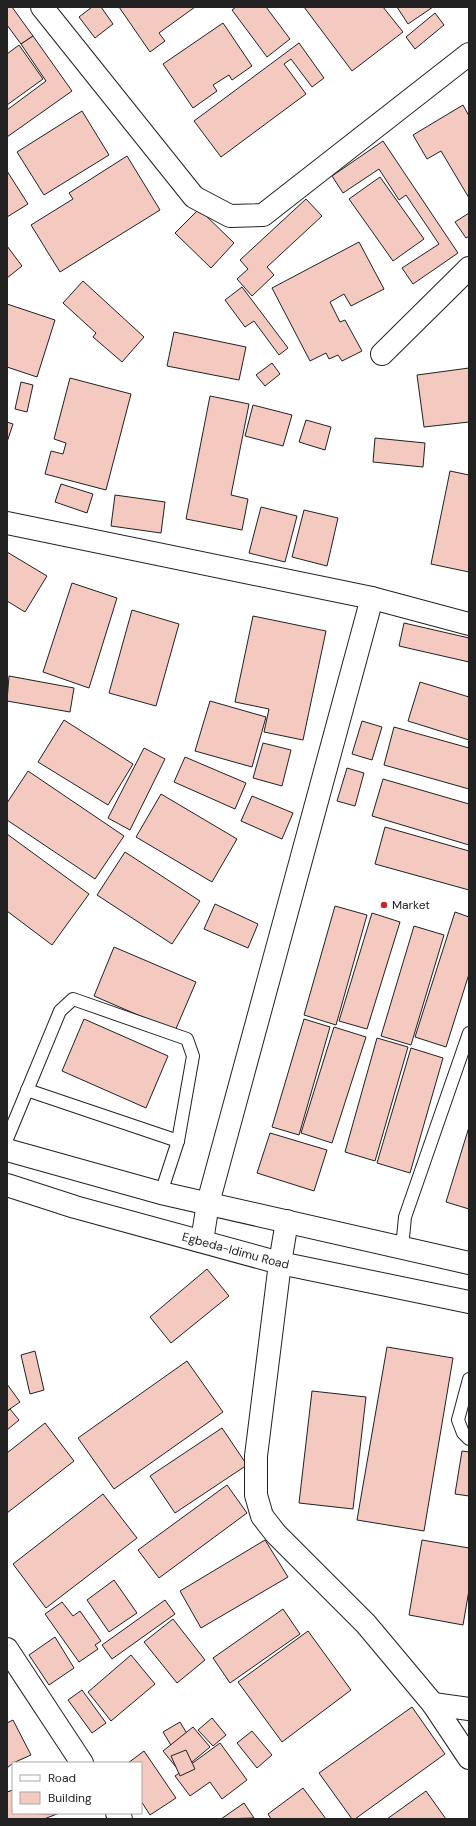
<svg xmlns="http://www.w3.org/2000/svg" width="476" height="1826" viewBox="0 0 476 1826" font-family="'DM Sans',sans-serif">
	<style>
		.building { fill: #f3c9c0; stroke: #222 }
		.lines { fill: none; stroke-linecap: round; stroke-linejoin: round }
		.lane-casing { stroke: #222; stroke-width: 14 }
		.street-casing { stroke: #222; stroke-width: 24 }
		.primary-casing { stroke: #222; stroke-width: 24 }
		.lane { stroke: #fff; stroke-width: 12 }
		.street { stroke: #fff; stroke-width: 22 }
		.primary { stroke: #fff; stroke-width: 22 }
		.poi-dot { fill: #c62828; stroke: #fff; stroke-width: 1.5 }
		.labels { text-anchor: middle; stroke-width: 3; stroke-linejoin: round; paint-order: stroke }
		.poi-label { font-size: 12px; fill: #222; stroke: #fff; text-anchor: start }
		.street-label { font-size: 12px; fill: #222; stroke: #fff }
	</style>
	<rect width="100%" height="100%" fill="#fff"/>
	<g class="building">
		<path d="M7,7h5l21,29 -12,8 -14,-19z"/>
		<path d="M92,7h9l12,17 -18,14 -16,-21z"/>
		<path d="M119,7h76l-36,26 6,8 -15,11z"/>
		<path d="M236,7h30l24,32 -23,18 -35,-47z"/>
		<path d="M304,7h79l20,25 -51,39z"/>
		<path d="M397,7h36l-25,17z"/>
		<path d="M435,13l9,12 -29,24 -9,-12z"/>
		<path d="M223,23l29,43 -20,14 -3,-5 -16,10 4,6 -24,17 -30,-44z"/>
		<path d="M33,36l39,55 -65,46v-27l39,-29 -25,-37z"/>
		<path d="M299,43l25,35 -12,9 -21,-28 -7,5 22,30 -85,63 -27,-36z"/>
		<path d="M19,45l24,34 -36,26v-51z"/>
		<path d="M463,105l6,11v82l-28,-47 -14,8 -14,-24z"/>
		<path d="M82,111l27,44 -65,40 -27,-43z"/>
		<path d="M383,141l75,112 -45,31 -11,-16 37,-24 -33,-49 -7,5 -20,-31 -36,24 -11,-17z"/>
		<path d="M127,156l33,54 -100,62 -29,-47 42,-26 -4,-6z"/>
		<path d="M7,171l21,33 -21,13z"/>
		<path d="M380,177l44,62 -31,22 -44,-62z"/>
		<path d="M306,199l16,17 -55,51 7,8 -22,21 -15,-17 11,-10 -8,-9z"/>
		<path d="M199,209l35,34 -23,25 -36,-35z"/>
		<path d="M469,213v23l-3,2 -11,-16z"/>
		<path d="M359,242l25,47 -33,17 -7,-12 -14,8 10,20 5,-2 17,31 -20,10 -4,-6 -9,4 -3,-6 -16,8 -38,-73z"/>
		<path d="M7,246l15,20 -15,12z"/>
		<path d="M83,281l61,56 -22,25 -29,-25 3,-4 -33,-30z"/>
		<path d="M242,287l46,61 -9,7 -25,-34 -9,6 -20,-27z"/>
		<path d="M7,304l48,16 -18,57 -30,-10z"/>
		<path d="M174,332l72,15 -7,33 -72,-14z"/>
		<path d="M272,363l8,11 -15,12 -9,-11z"/>
		<path d="M469,368v54l-45,5 -7,-52z"/>
		<path d="M70,378l61,16 -25,96 -61,-16 6,-23 12,3 3,-11 -12,-4z"/>
		<path d="M21,382l12,3 -6,27 -12,-3z"/>
		<path d="M210,396l39,8 -18,91 17,4 -6,31 -56,-11z"/>
		<path d="M253,405l39,10 -9,31 -38,-10z"/>
		<path d="M306,420l25,7 -6,23 -26,-8z"/>
		<path d="M7,422l6,2 -6,18z"/>
		<path d="M375,438l50,5 -2,24 -50,-5z"/>
		<path d="M450,471l19,4v97l-38,-8z"/>
		<path d="M61,484l32,10 -6,19 -32,-11z"/>
		<path d="M115,495l50,7 -4,31 -50,-7z"/>
		<path d="M261,507l36,9 -12,46 -36,-9z"/>
		<path d="M304,510l34,8 -11,48 -35,-9z"/>
		<path d="M7,552l40,24 -22,36 -18,-11z"/>
		<path d="M72,583l45,15 -28,90 -46,-16z"/>
		<path d="M132,610l47,14 -23,82 -47,-13z"/>
		<path d="M253,616l73,15 -23,109 -39,-8 5,-23 -34,-7z"/>
		<path d="M404,623l65,15v24l-70,-16z"/>
		<path d="M9,676l65,12 -4,24 -63,-11z"/>
		<path d="M420,682l49,15v43l-61,-19z"/>
		<path d="M210,701l56,16 -14,50 -57,-16z"/>
		<path d="M64,720l69,44 -25,41 -70,-43z"/>
		<path d="M362,721l20,6 -10,33 -20,-6z"/>
		<path d="M394,727l75,21v41l-85,-24z"/>
		<path d="M263,743l28,7 -9,36 -29,-8z"/>
		<path d="M144,748l21,11 -35,71 -22,-12z"/>
		<path d="M185,757l61,26 -11,26 -61,-27z"/>
		<path d="M347,768l17,5 -9,33 -18,-5z"/>
		<path d="M28,771l96,65 -29,43 -88,-59v-17z"/>
		<path d="M383,779l86,25v41l-97,-29z"/>
		<path d="M161,794l76,45 -25,43 -76,-45z"/>
		<path d="M252,796l41,17 -11,26 -41,-18z"/>
		<path d="M385,827l84,24v39l-94,-26z"/>
		<path d="M7,834l82,60 -37,51 -45,-34z"/>
		<path d="M125,852l75,49 -28,43 -75,-49z"/>
		<path d="M215,904l43,20 -10,24 -44,-19z"/>
		<path d="M335,906l32,9 -31,110 -32,-10z"/>
		<path d="M455,912l14,5v57l-23,73 -31,-10z"/>
		<path d="M372,913l28,9 -33,107 -28,-8z"/>
		<path d="M414,926l30,9 -33,110 -30,-9z"/>
		<path d="M114,947l82,35 -21,49 -81,-35z"/>
		<path d="M84,1019l84,37 -22,52 -84,-37z"/>
		<path d="M304,1019l26,8 -31,108 -27,-8z"/>
		<path d="M334,1027l32,10 -34,106 -31,-10z"/>
		<path d="M377,1038l31,9 -33,114 -30,-9z"/>
		<path d="M411,1048l32,10 -33,115 -33,-10z"/>
		<path d="M469,1127v82l-23,-7z"/>
		<path d="M270,1133l57,17 -13,41 -57,-18z"/>
		<path d="M207,1269l22,27 -58,47 -21,-26z"/>
		<path d="M387,1347l66,11 -29,173 -67,-11z"/>
		<path d="M35,1351l9,39 -14,4 -9,-39z"/>
		<path d="M187,1361l36,51 -109,77 -36,-51z"/>
		<path d="M7,1384l13,18 -13,9z"/>
		<path d="M312,1391l54,6 -13,112 -54,-6z"/>
		<path d="M10,1409l9,11 -12,10v-18z"/>
		<path d="M45,1423l29,38 -67,52v-60z"/>
		<path d="M222,1428l25,37 -72,48 -25,-37z"/>
		<path d="M462,1451l7,1v44l-14,-2z"/>
		<path d="M227,1485l20,28 -88,65 -21,-28z"/>
		<path d="M103,1494l34,44 -91,70 -33,-44z"/>
		<path d="M265,1540l23,37 -87,51 -21,-37z"/>
		<path d="M422,1540l47,8v42l-6,35 -54,-10z"/>
		<path d="M114,1580l23,33 -28,19 -22,-32z"/>
		<path d="M165,1600l10,14 -63,45 -10,-14z"/>
		<path d="M62,1602l11,14 7,-5 21,30 -6,4 3,4 -19,13 -34,-48z"/>
		<path d="M283,1609l17,25 -70,49 -17,-25z"/>
		<path d="M173,1619l32,41 -28,23 -33,-41z"/>
		<path d="M308,1631l43,59 -69,52 -44,-60z"/>
		<path d="M55,1637l19,31 -25,17 -20,-30z"/>
		<path d="M131,1655l24,29 -44,37 -23,-29z"/>
		<path d="M82,1690l24,33 -14,10 -24,-33z"/>
		<path d="M412,1707l33,47 -90,65h-3l-33,-46z"/>
		<path d="M212,1718l14,17 -13,11 -15,-16z"/>
		<path d="M13,1720l18,35 -18,8 -6,5v-45z"/>
		<path d="M180,1722l12,20 -17,10 -12,-20z"/>
		<path d="M193,1727l17,20 -30,25 -17,-21z"/>
		<path d="M252,1731l20,24 -15,13 -20,-25z"/>
		<path d="M220,1743l27,37 -25,19 -12,-17 -20,14 -15,-20z"/>
		<path d="M186,1750l9,19 -15,7 -9,-20z"/>
		<path d="M144,1751l32,47 -26,17 -9,-14v-38h-13z"/>
		<path d="M303,1788l23,31h-55l-3,-5z"/>
		<path d="M13,1790v23l44,1 -13,5h-37v-27z"/>
		<path d="M426,1791l20,28h-59z"/>
		<path d="M244,1803l10,15 -33,1z"/>
	</g>
	<g class="lines">
		<g class="lane-casing">
			<g id="lane">
				<path d="M27,1090l151,51"/>
				<path d="M7,1139l53,-128 13,-12 114,40 6,17 -15,85 -17,52"/>
				<path d="M402,1248l3,-31 64,-184"/>
				<path d="M469,1379l-11,41 5,13 6,6"/>
			</g>
		</g>
		<g class="street-casing">
			<g id="street">
				<path d="M42,7l152,190 36,19 33,-1 206,-161"/>
				<path d="M382,354l87,-86"/>
				<path d="M7,523l365,75 97,26"/>
				<path d="M287,1221l-7,42 -24,193v39l6,21 14,18 90,90 67,80 36,54"/>
				<path d="M202,1241l6,-38 164,-605"/>
				<path d="M7,1649l75,114"/>
				<path d="M433,1704l36,5"/>
				<path d="M117,1813l4,6"/>
			</g>
		</g>
		<g class="primary-casing">
			<g id="primary">
				<path d="M7,1150l154,43 308,70"/>
				<path id="s1" d="M7,1185l68,22 205,56 189,39"/>
			</g>
		</g>
		<use href="#lane" class="lane"/>
		<use href="#street" class="street"/>
		<use href="#primary" class="primary"/>
	</g>
	<circle class="poi-dot" cx="384" cy="905" r="4"/>
	<g class="labels">
		<g class="poi-label">
			<text x="392" y="909">Market</text>
		</g>
		<g class="street-label">
			<text dy="4" stroke="none"><textPath href="#s1" startOffset="238">Egbeda-Idimu Road</textPath></text>
		</g>
	</g>
	<rect width="476" height="1826" fill="none" stroke="#222222" stroke-width="16"/>
	<rect x="12" y="1762" width="130" height="52" fill="#ffffff" stroke="#a7a7a7"/>
	<rect x="20" y="1775" width="20" height="6" fill="#ffffff" stroke="#a7a7a7"/>
	<text x="48" y="1782" font-size="12" fill="#222222">Road</text>
	<rect x="20" y="1792" width="20" height="12" fill="#f3c9c0" stroke="#a7a7a7"/>
	<text x="48" y="1802" font-size="12" fill="#222222">Building</text>
</svg>
